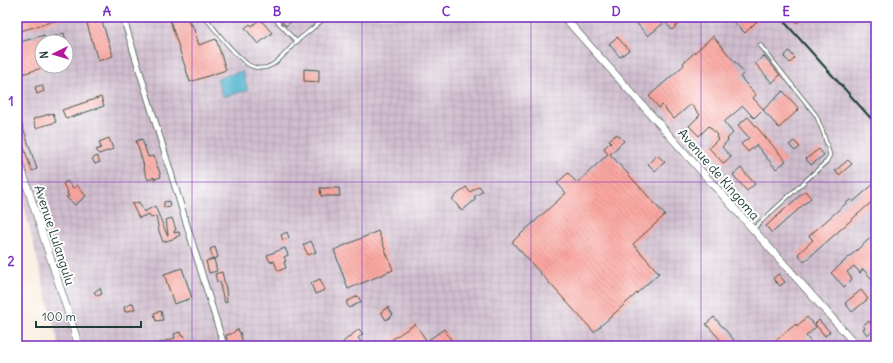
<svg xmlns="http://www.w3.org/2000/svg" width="893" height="363" viewBox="0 0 893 363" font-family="Delius,sans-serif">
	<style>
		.industrial { fill: url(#industrial-grid); fill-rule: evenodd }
		.water { fill: #51b4cf; stroke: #387882 }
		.building { fill: url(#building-back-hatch) }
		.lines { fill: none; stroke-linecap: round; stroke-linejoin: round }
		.service-casing { stroke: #40574d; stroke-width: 4.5 }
		.minor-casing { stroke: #40574d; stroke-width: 7 }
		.tertiary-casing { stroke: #40574d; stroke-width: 8 }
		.service { stroke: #fff; stroke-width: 3 }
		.minor { stroke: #fff; stroke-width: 5.5 }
		.tertiary { stroke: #fff; stroke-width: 7 }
		.rail { stroke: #1f3d34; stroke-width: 2 }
		.grid { fill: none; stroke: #7b2cbf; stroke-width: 1; stroke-opacity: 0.55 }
		.labels { text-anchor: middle; stroke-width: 4; stroke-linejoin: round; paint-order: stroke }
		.street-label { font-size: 13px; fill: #1f3d34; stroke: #fff }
		.neatline { fill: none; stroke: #7b2cbf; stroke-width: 1.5 }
		.grid-label { font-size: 13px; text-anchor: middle; font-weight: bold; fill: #7b2cbf }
	</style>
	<defs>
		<pattern id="industrial-grid" width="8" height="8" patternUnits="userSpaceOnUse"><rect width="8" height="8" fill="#d0bdce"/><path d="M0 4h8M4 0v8" fill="none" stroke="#b2a3b2"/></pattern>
		<pattern id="building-back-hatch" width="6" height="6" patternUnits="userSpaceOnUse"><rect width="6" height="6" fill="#fba6a0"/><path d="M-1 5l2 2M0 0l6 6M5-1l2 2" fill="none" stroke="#cb8883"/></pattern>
	</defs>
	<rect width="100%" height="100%" fill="#fff"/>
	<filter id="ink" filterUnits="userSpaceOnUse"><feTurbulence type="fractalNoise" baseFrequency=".025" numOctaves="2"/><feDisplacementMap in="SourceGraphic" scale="8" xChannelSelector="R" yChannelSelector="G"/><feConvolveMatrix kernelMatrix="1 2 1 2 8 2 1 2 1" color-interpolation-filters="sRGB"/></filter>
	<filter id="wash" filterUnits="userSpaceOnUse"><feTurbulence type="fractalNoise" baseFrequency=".012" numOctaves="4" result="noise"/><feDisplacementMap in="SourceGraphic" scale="16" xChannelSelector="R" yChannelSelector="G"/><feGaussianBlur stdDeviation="0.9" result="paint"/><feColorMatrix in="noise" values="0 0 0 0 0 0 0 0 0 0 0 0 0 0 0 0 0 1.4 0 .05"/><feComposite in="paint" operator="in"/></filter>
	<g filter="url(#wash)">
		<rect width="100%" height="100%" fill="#f8ecdb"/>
		<path class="industrial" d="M17,17h859v329h-817l-42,-168zM42,42h24v24h-24z"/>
		<path class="water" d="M242,71l6,19 -25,7 -6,-18z"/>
		<g id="blocks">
			<g class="building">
				<path d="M17,17h47v1l-47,14z"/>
				<path d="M85,17h9l1,3 6,-2 12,38 -15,5z"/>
				<path d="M169,17h18l3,8 2,-1 7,21 17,-6 10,31 -36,12z"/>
				<path d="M278,17h18l-10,9z"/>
				<path d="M631,17h55l-14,13 -7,-8 -17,14z"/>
				<path d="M741,17h20l-16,16 -10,-10z"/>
				<path d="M791,17h13l-7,6z"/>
				<path d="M260,19l12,14 -14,11 -13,-16 5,-4 2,2z"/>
				<path d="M64,33l2,9h-24v26l-23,7 -2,-8v-24l27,-8 1,4z"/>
				<path d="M713,36l31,37 -4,4 16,18 -3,3 10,11 -9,9 -11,-12 -19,16 9,11 -6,6 1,1 -6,7 9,10 -7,7 -15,-16 9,-9 -2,-3 1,-1 -8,-9 -10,10 -10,-10 11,-11 -9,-11 -17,15 -12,-14 -3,3 -10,-12 35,-31 -1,-2z"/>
				<path d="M617,37l12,13 -9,7 -11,-13z"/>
				<path d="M789,51l6,7 -5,5 -6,-6z"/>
				<path d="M764,56l16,19 -8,8 -17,-20z"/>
				<path d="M304,69l15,1v12l-15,-1z"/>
				<path d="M42,85l2,6 -7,3 -2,-7z"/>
				<path d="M783,91l16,18 -20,19 -16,-18z"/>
				<path d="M101,97l3,9 -38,13 -4,-9z"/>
				<path d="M17,113h1l19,56 -5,2 -15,-43z"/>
				<path d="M53,113l3,9 -20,6 -3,-9z"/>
				<path d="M748,117l38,44 -10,8 -20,-24 -8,7 -7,-8 8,-6 -11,-13z"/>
				<path d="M617,134l7,7 -14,13 55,61 -32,29 26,29 -65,59 -82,-90 54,-49 -9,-10 11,-10 9,10 31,-29 -4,-6 7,-6 -2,-2z"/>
				<path d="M109,138l4,11 -14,5 -3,-4 5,-2 -2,-6z"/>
				<path d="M142,139l6,18 6,-1 3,11h1l3,10 -7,2v-2l-6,3 -5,-13 1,-1 -8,-25z"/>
				<path d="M794,141l6,6 -5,4 -6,-6z"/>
				<path d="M819,149l5,6 -13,10 -5,-6z"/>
				<path d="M657,155l8,7 -10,9 -7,-7z"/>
				<path d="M97,156l3,6 -5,2 -3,-5z"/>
				<path d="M848,160l4,4 -13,11 -4,-4z"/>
				<path d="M741,168l14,16 -8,7 -14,-16z"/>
				<path d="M67,181l6,7 4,-3 9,11 -11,9 -9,-8 3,-1 -2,-3 1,-1 -5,-8z"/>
				<path d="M876,182v16l-72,64 -6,-8 15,-14 -4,-4 42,-37 2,3z"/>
				<path d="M479,186l4,5 -9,6 2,2 -14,12 -10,-12 14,-12 4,5z"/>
				<path d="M320,188h19l1,8h-19z"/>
				<path d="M805,191l6,7 -39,35 -6,-7z"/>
				<path d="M169,201l1,6 -6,1v-6z"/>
				<path d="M139,202l5,10 11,-6 12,29h1l-2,-15 6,-2 4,12 -2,1v2l5,-1 1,3 -4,2v1l-13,4 -4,-11 -3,-15 -5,2 -2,-4 -10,4 -7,-14z"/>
				<path d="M378,231l15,39 -45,19 -14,-39z"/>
				<path d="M287,232l2,6 -6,2 -2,-5z"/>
				<path d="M876,233v51l-13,-15 -3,4 -6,-7 -7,6 5,7 -8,8 -13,-14z"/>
				<path d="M311,241l5,11 -8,3 -5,-10z"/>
				<path d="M215,247l3,10 -5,2 -3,-10z"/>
				<path d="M285,248l3,7 -4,2 2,4 -2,1 2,6 -8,3 -4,-10 -4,1 -3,-7z"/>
				<path d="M214,259l3,12 -8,2 -3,-12z"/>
				<path d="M182,268l10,30 -18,6 -10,-30z"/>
				<path d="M222,272l4,17 1,13 -2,1 -4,-13 -1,-9 -3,1 -2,-8z"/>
				<path d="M778,274l7,8 -5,4 -7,-7z"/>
				<path d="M320,279l5,11 -10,4 -4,-11z"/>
				<path d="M100,288l2,6 -5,2 -3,-4z"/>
				<path d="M861,290l7,9 -16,13 -7,-9z"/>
				<path d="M358,296l3,6 -12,6 -3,-6z"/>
				<path d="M133,303l2,6 -10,3 -1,-5z"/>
				<path d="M388,307l5,8 -7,5 -5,-8z"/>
				<path d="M161,311l2,9 -7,1 -2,-8z"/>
				<path d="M714,317l20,23 -6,6h-2l-20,-22z"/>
				<path d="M807,317l9,10 -10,9 8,10h-45l27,-22 1,2z"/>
				<path d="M819,320l11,12 -5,4 -10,-12z"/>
				<path d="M869,321l2,3 1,-2 4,4v3l-9,6 -4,-6 2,-1 -2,-3z"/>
				<path d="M415,324l12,17 17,-12 11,17h-65l-2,-4z"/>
				<path d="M238,329l1,3h1l3,14h-15l-2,-11 5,-1z"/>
				<path d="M359,329l4,5 -5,4 6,8h-18l-3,-4z"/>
				<path d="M180,332l1,4 3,-1 3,11h-33l-1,-1 22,-7 -1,-4z"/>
			</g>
		</g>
	</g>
	<g filter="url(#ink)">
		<use href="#blocks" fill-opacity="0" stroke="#40574d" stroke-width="1"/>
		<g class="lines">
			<g class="service-casing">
				<g id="service">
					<path d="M205,17c12,15 24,32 39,44 7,7 17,9 26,5 9,-4 18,-16 25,-23 10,-9 21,-17 31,-26"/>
					<path d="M273,17l24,25"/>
					<path d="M754,228l73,-67 3,-6 -7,-23 -7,-17 -56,-70"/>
				</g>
			</g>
			<g class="minor-casing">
				<path id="minor" d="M123,17l101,329"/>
			</g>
			<g class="tertiary-casing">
				<g id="tertiary">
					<path d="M564,17l293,329"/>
					<path d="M17,155l62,191"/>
				</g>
			</g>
			<use href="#service" class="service"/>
			<use href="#minor" class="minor"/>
			<use href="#tertiary" class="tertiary"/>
			<path class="rail" d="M780,17l96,107"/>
		</g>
	</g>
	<path class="grid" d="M192,17v329M362,17v329M531,17v329M701,17v329M17,182h859"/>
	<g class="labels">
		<g class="street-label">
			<text transform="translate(719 174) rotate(49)" y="5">Avenue de Kingoma</text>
			<text transform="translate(55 235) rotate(72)" y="5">Avenue Lulangulu</text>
		</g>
	</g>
	<rect width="893" height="363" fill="none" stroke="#fff" stroke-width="44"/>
	<g transform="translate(54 54) rotate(265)"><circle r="19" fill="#ffffff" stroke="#a5b1ae"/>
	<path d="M0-3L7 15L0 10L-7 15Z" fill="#b5179e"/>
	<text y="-6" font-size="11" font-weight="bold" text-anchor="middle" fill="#1f3d34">N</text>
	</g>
	<path d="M36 321v6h105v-6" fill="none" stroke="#1f3d34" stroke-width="2"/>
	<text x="42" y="321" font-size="12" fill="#1f3d34" stroke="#ffffff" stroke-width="3" paint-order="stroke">100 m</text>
	<rect x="22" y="22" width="849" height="319" class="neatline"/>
	<g class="grid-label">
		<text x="107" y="16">A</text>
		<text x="277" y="16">B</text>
		<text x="446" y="16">C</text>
		<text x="616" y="16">D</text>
		<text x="786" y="16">E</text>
		<text x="11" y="106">1</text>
		<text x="11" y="266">2</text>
	</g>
</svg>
